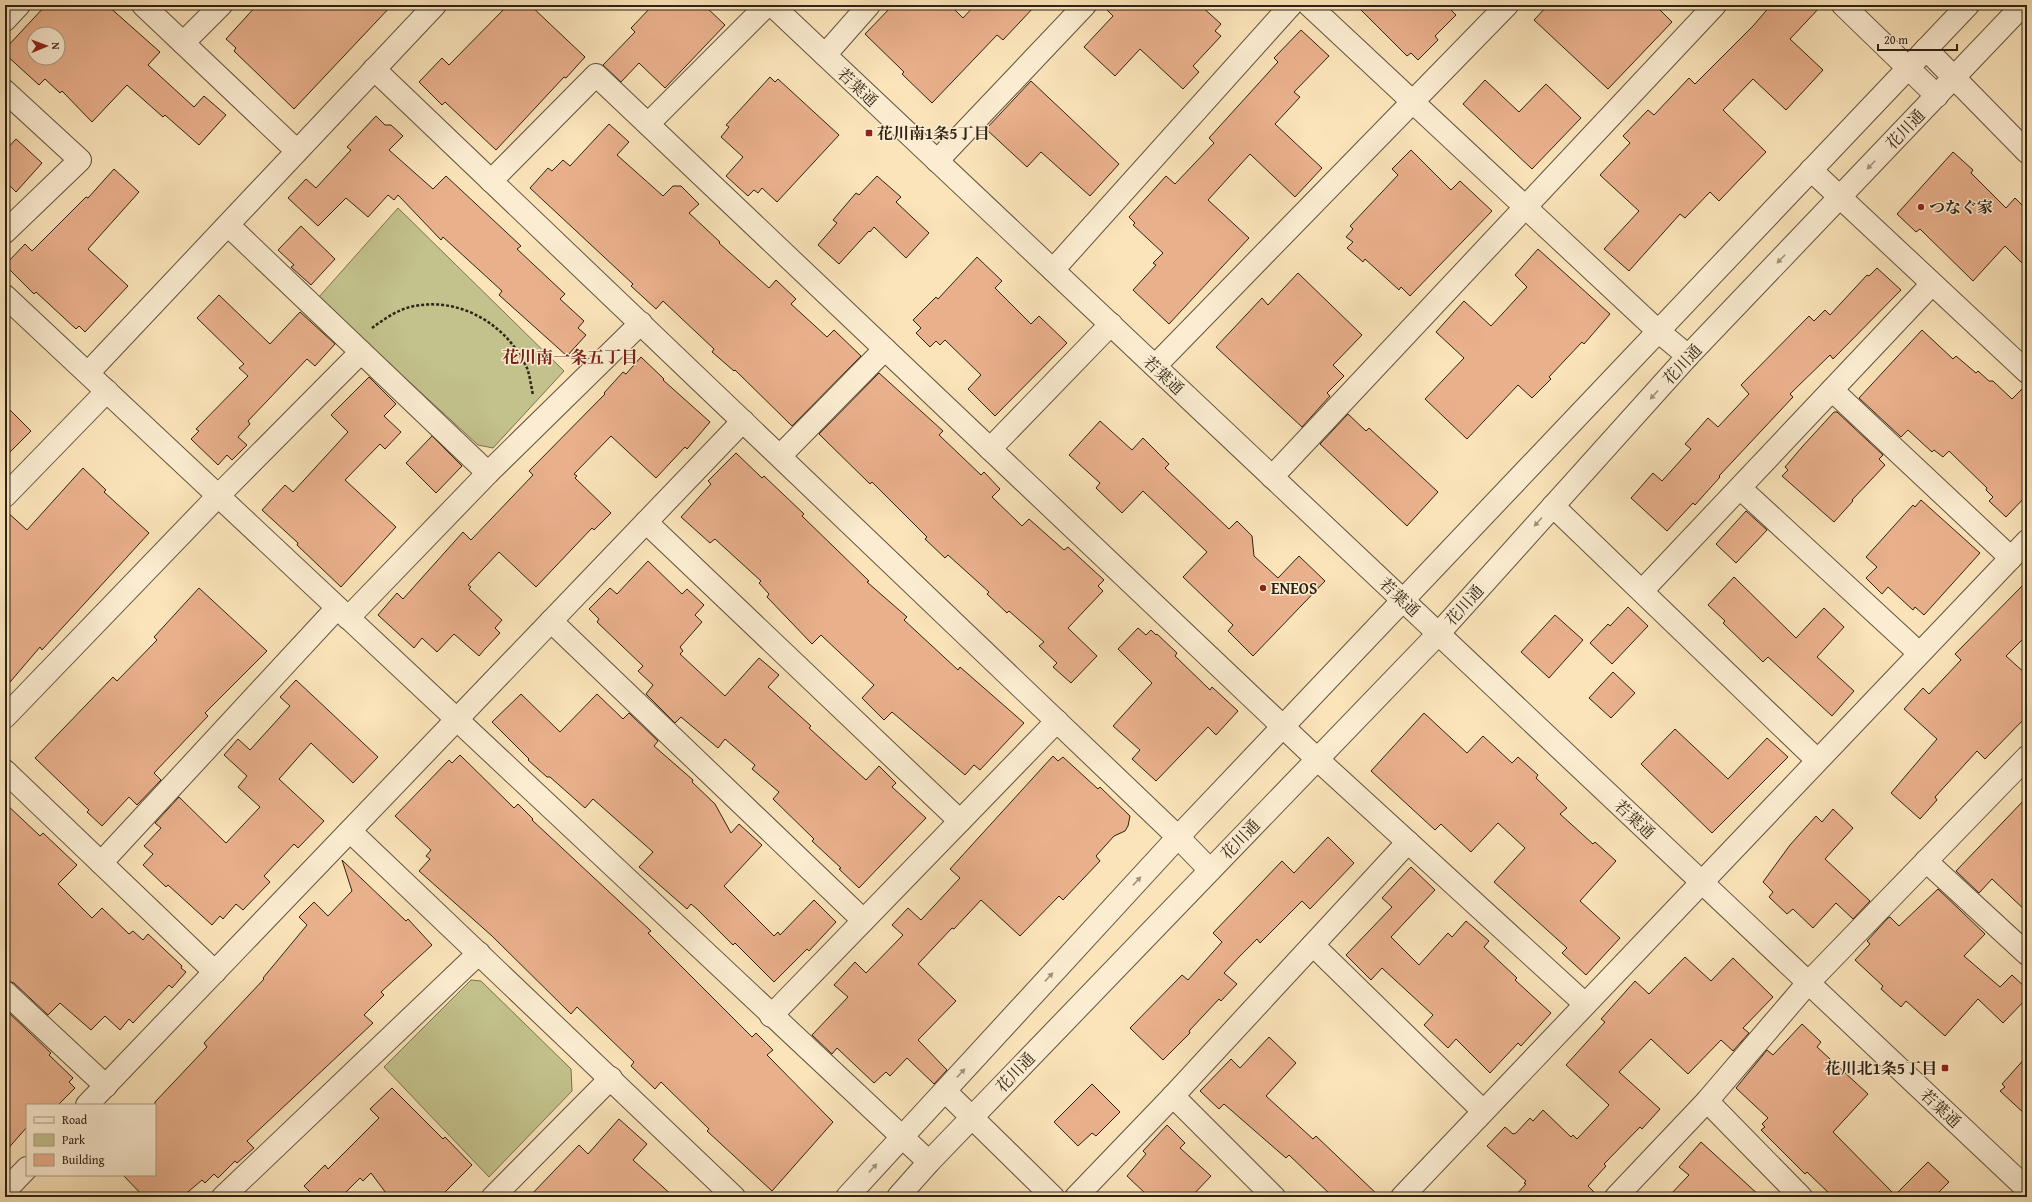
<svg xmlns="http://www.w3.org/2000/svg" width="2032" height="1202" viewBox="0 0 2032 1202" font-family="'Gentium Book Plus','Noto Serif JP',serif">
	<style>
		.green { fill: #c3c28c; stroke: #797250 }
		.building { fill: #e9b08c; stroke: #2f2313; fill-rule: evenodd }
		.lines { fill: none; stroke-linecap: round; stroke-linejoin: round }
		.minor-casing { stroke: #62533d; stroke-width: 24 }
		.tertiary-casing { stroke: #62533d; stroke-width: 24 }
		.path { stroke: #2f2313; stroke-width: 2.5; stroke-dasharray: 3 2; stroke-linecap: butt }
		.minor { stroke: #fcedd2; stroke-width: 22 }
		.tertiary { stroke: #fcedd2; stroke-width: 22 }
		.oneway { fill: #a0927c }
		.poi-dot { fill: #8f2418; stroke: #fcedd2; stroke-width: 1.5 }
		.labels { text-anchor: middle; stroke-width: 3; stroke-linejoin: round; paint-order: stroke }
		.street-label { font-size: 16px; fill: #2f2313; stroke: #fcedd2 }
		.poi-label { font-size: 16px; font-weight: bold; fill: #2f2313; stroke: #fcedd2; text-anchor: start }
		.neighbourhood-label { font-size: 17px; font-weight: bold; fill: #7a1f14; stroke: #fcedd2 }
	</style>
	<rect width="100%" height="100%" fill="#fbe4ba"/>
	<filter id="stains"><feTurbulence type="fractalNoise" baseFrequency=".005" numOctaves="4"/><feColorMatrix values="0 0 0 0 .2 0 0 0 0 .09 0 0 0 0 .02 0 0 0 .5 -.17"/></filter>
	<radialGradient id="worn" r=".72"><stop offset=".6" stop-color="#630" stop-opacity="0"/><stop offset="1" stop-color="#630" stop-opacity=".3"/></radialGradient>
	<g class="green">
		<path d="M398,208l166,163 -71,77 -15,-3 -160,-147z"/>
		<path d="M471,980l10,1 90,88 1,22 -83,86 -105,-110z"/>
	</g>
	<g class="building">
		<path d="M46,5h61l53,47 -12,13 46,42 10,-11 22,19 -27,30 -34,-30 -2,2 -36,-32 -35,37 -30,-31 -2,2 -15,-14 -6,6 -34,-31v-5zM34,34h24v24h-24z"/>
		<path d="M257,5h135l-98,104 -60,-58 2,-3 -10,-9z"/>
		<path d="M508,5h22l55,52 -19,21 -2,-1 -68,73 -51,-48 -3,3 -23,-23 23,-24 7,7z"/>
		<path d="M653,5h51l21,20 -60,63 -26,-25 -18,19 -18,-17 32,-33 -4,-4z"/>
		<path d="M893,5h57l13,13 12,-13h61l-33,35 -6,-5 -65,68 -30,-29 2,-2 -39,-38z"/>
		<path d="M1102,5h98l21,19 -6,7 6,5 -28,30 6,6 -16,17 -43,-40 -25,27 -31,-29 29,-31z"/>
		<path d="M1356,5h90l10,10 -21,21 3,4 -20,20 -7,-7 -4,3z"/>
		<path d="M1548,5h107l17,17 -64,67 -74,-69z"/>
		<path d="M1771,5h51l-32,34 33,31 -37,40 -33,-31 -30,31 43,42 -47,49 -9,-9 -25,26 -5,-4 -51,57 -25,-22 35,-38 -39,-36 30,-32 -7,-7 25,-26 6,5 35,-37 6,6 58,-58z"/>
		<path d="M1301,30l28,26 -35,36 6,5 -25,27 47,44 -27,29 -45,-43 -42,46 41,38 -80,86 -36,-34 23,-25 -3,-2 10,-10 -30,-28 2,-2 -6,-6 37,-41 9,8 39,-41 -5,-5 69,-76 -4,-4z"/>
		<path d="M770,77l5,5 3,-3 61,56 -62,67 -15,-14 -4,5 -4,-3 -6,6 -22,-20 17,-19 -22,-20 8,-10 -3,-2z"/>
		<path d="M1485,80l34,32 27,-28 35,34 -49,51 -69,-65z"/>
		<path d="M1031,81l88,83 -29,32 -49,-44 -14,15 -41,-38z"/>
		<path d="M376,116l9,9h6l12,11 -14,14 44,39 13,-13 75,70 -4,3 48,45 -5,5 24,22 -6,7 8,7 -19,21 -68,-61 3,-4 -59,-54 -2,3 -43,-45 -4,5 -6,-5 -20,22 -22,-19 -28,28 -30,-28 18,-19 10,9 35,-38 -4,-3z"/>
		<path d="M609,124l20,18 -12,13 46,41 10,-10h8l18,18 -10,9 31,29 -1,1 50,45 7,-8 20,19 -5,5 36,33 7,-7 27,26 -69,70 -57,-56 -1,1 -22,-19 2,-3 -51,-48 -7,8 -25,-23 2,-2 -103,-96 18,-20 4,3 11,-11 7,6z"/>
		<path d="M16,139l26,24 -26,29 -11,-11v-30z"/>
		<path d="M1411,150l40,40 9,-9 32,30 -82,85 -9,-9 -2,3 -34,-31 -2,3 -16,-14 6,-6 -7,-5 7,-8 -3,-3 48,-51 -6,-6z"/>
		<path d="M1953,152l20,18 -2,3 35,35 9,-10 12,12v58l-22,-22 -32,35 -53,-52 -4,3 -19,-18z"/>
		<path d="M114,169l25,23 -51,57 40,37 -43,46 -6,-6 -3,3 -40,-37 -2,2 -29,-29 20,-21 7,7 54,-54 2,1z"/>
		<path d="M877,176l24,21 -5,5 33,31 -23,25 -32,-31 -4,5 -1,-1 -30,33 -21,-19 19,-22 -4,-3 23,-27 3,2z"/>
		<path d="M301,226l34,33 -24,26 -20,-18 3,-2 -16,-15z"/>
		<path d="M1538,249l72,65 -26,30 -2,-2 -33,35 2,2 -19,19 -14,-13 -51,54 -42,-40 39,-41 -28,-26 28,-31 27,25 36,-39 -12,-12z"/>
		<path d="M977,257l25,24 -7,7 36,36 8,-8 28,27 -72,73 -27,-27 13,-14 -36,-35 -5,5 -4,-4 -6,6 -14,-14 5,-5 -8,-8 23,-23 2,2z"/>
		<path d="M1877,268l24,22 -68,69 -3,-4 -40,39 3,3 -74,79 1,1 -25,28 -2,-2 -26,28 -36,-33 22,-25 9,8 29,-32 -6,-5 23,-26 10,9 31,-33 -8,-9 68,-69 5,5 11,-11 5,5 37,-40 2,1z"/>
		<path d="M1298,273l64,62 -29,30 11,11 -17,17 3,3 -28,31 -86,-80 46,-49 6,7z"/>
		<path d="M219,295l51,49 30,-32 35,32 -20,22 -8,-7 -59,62 2,3 -12,13 9,8 -15,15 -5,-5 -9,10 -27,-26 8,-8 -3,-2 52,-53 -9,-8 5,-4 -47,-46z"/>
		<path d="M1922,330l31,29 3,-3 20,17 2,-2 11,10h4l19,18 15,-15v111l-21,22 -17,-16 4,-4 -7,-7 1,-2 -38,-37 -6,6 -9,-7 -2,2 -24,-22 -7,7 -42,-39z"/>
		<path d="M641,357l23,22 -1,1 47,42 -23,27 -2,-2 -29,31 -45,-42 -37,38 3,2 -2,2 36,35 -17,17 -2,-2 -56,59 -37,-35 -31,33 3,2 -2,2 33,31 -7,8 5,5 -15,16 -6,7 -25,-22 -17,18 -15,-14 -8,10 -36,-33 19,-22 6,6 60,-67 8,8 62,-65 -4,-4 76,-77 -1,-1 19,-21 3,2z"/>
		<path d="M879,373l64,58 -4,4 42,40 3,-3 16,17 -8,8 30,29 7,-7 35,31 4,-3 36,33 -6,6 5,5 -35,37 29,28 -26,27 -18,-16 4,-4 -18,-17 5,-4 -35,-31 -2,2 -20,-19 2,-2 -41,-37 -3,3 -20,-19 2,-2 -55,-55 -2,2 -51,-50z"/>
		<path d="M369,377l27,27 -12,12 17,16 -16,17 -5,-5 -35,36 51,47 -55,60 -44,-42 1,-2 -36,-33 23,-25 8,7 55,-60 -17,-17z"/>
		<path d="M5,405l26,26 -26,26z"/>
		<path d="M1834,412h3l46,43 -4,4 6,6 -33,35 1,1 -19,21 -52,-46 6,-6 -3,-3 17,-20z"/>
		<path d="M1348,414l18,17 3,-3 69,64 -31,34 -87,-82z"/>
		<path d="M1100,421l32,29 11,-12 26,26 -4,4 64,61 8,-8 15,15 2,20 24,22 21,-22 26,25 -72,75 -25,-25 5,-6 -50,-48 24,-25 -64,-61 -21,22 -26,-25 4,-5 -31,-28z"/>
		<path d="M432,436l30,30 -26,27 -30,-30z"/>
		<path d="M736,453l26,25 2,-2 40,38 -2,2 67,65 -2,1 40,35 -3,3 54,50 2,-3 64,56 -44,47 -6,-5 -9,10 -73,-63 -8,8 -22,-22 12,-13 -53,-50 -9,9 -45,-47 2,-3 -10,-11 2,-2 -46,-42 -5,4 -29,-26 30,-33 -3,-3z"/>
		<path d="M83,468l23,22 -2,2 45,41 -107,117 -2,-3 -35,41v-178l22,20z"/>
		<path d="M1921,500l59,53 -56,62 -9,-8 -2,3 -25,-23 -6,7 -16,-16 11,-11 -11,-10 47,-52 2,2z"/>
		<path d="M1746,511l21,19 -31,33 -20,-19z"/>
		<path d="M648,561l34,33 5,-5 17,16 -9,10 7,7 -22,25 3,4 -3,3 45,42 34,-38 20,17 -11,12 43,39 -2,2 57,52 13,-14 17,17 -4,4 34,31 -67,70 -20,-19 2,-1 -29,-27 2,-2 -41,-40 6,-7 -27,-23 3,-4 -30,-26 -7,9 -37,-31 -6,6 -29,-29 7,-9 -15,-14 5,-5 -46,-44 2,-3 -10,-10 21,-21 7,6z"/>
		<path d="M1734,577l62,61 28,-30 20,19 -27,30 37,34 -22,25 -64,-59 -5,5 -40,-39 2,-2 -17,-16z"/>
		<path d="M2027,581v54l-21,21 21,19v41l-42,43 -8,-8 -42,46 2,3 -17,19 -29,-26 46,-54 -33,-30 19,-21 6,6 32,-34 -6,-6z"/>
		<path d="M199,588l68,63 -62,62 3,3 -54,57 7,7 -24,25 -8,-8 -27,29 -15,-14 2,-2 -54,-52 78,-81 4,4 40,-41 -3,-3z"/>
		<path d="M1628,607l20,19 -36,38 -22,-21 18,-19 2,2z"/>
		<path d="M1555,615l28,25 -34,38 -28,-26z"/>
		<path d="M1138,628l8,7 5,-5 5,5 1,-1 20,19 -2,3 35,34 2,-3 26,24 -22,24 -8,-8 -52,54 -24,-22 8,-9 -27,-24 39,-43 -34,-34z"/>
		<path d="M1613,672l22,21 -24,25 -22,-20z"/>
		<path d="M296,680l82,77 -25,26 -42,-40 -32,36 45,42 -26,27 -4,-4 -30,32 6,6 -27,28 -7,-6 -13,15 -3,-3 -8,9 -44,-40 -2,2 -23,-22 10,-11 -9,-8 17,-18 -6,-5 24,-26 47,46 34,-36 -22,-20 9,-11 -23,-21 14,-16 12,11 40,-44 -10,-9z"/>
		<path d="M521,694l39,38 37,-38 26,25 6,-6 29,28 -4,5 39,34 -1,2 23,22 16,29 8,-9 23,21 -38,41 50,50 4,-4 2,3 34,-35 22,22 -27,29 -2,-2 -33,33 -39,-39 -2,2 -36,-36 -6,-5 -4,5 -48,-42 14,-15 -60,-53 -8,9 -35,-31h-3l-19,-17 1,-1 -37,-37z"/>
		<path d="M1424,713l43,40 16,-17 29,27 6,-6 20,18 -2,3 31,30 -7,6 33,30 2,-2 21,19 -36,40 40,37 -34,37 -24,-22 5,-5 -73,-66 31,-34 -27,-25 -27,29 -30,-28 -6,6 -64,-59z"/>
		<path d="M1675,729l53,50 39,-41 21,19 -76,76 -71,-69z"/>
		<path d="M460,755l54,53 4,-4 15,15 -1,1 119,111 -3,2 104,104 4,-4 17,17 -6,5 66,67 -61,69 -65,-60 2,-2 -48,-47 -6,7 -24,-23 3,-4 -57,-55 -6,7 -79,-78 -73,-65 11,-12 -4,-3 5,-6 -36,-34 54,-56 3,3z"/>
		<path d="M1053,756l5,5 5,-4 35,32 2,-2 30,29 -2,10 -3,5 -11,5 -18,20 4,5 -37,39 -4,-4 -39,40 -39,-36 -27,29 -2,-1 -34,36 38,37 -38,39 29,30 -13,14 -27,-26 -17,18 -4,-4 -12,11 -37,-35 -5,6 -20,-19 36,-38 -14,-12 21,-23 11,11 37,-38 -11,-10 16,-17 13,12 39,-42 -10,-9z"/>
		<path d="M2027,797v115l-35,-33 -13,14 -23,-22z"/>
		<path d="M5,803l35,33 3,-3 34,32 -19,19 34,34 10,-10 27,26 4,-3 10,9 5,-6 34,32 -1,2 5,4 -14,16 -3,-3 -36,38 -4,-4 -9,11 -15,-14 -14,14 -31,-27 -12,12 -34,-32 -9,-3z"/>
		<path d="M1833,809l20,19 -28,31 45,42 -17,18 -17,-16 -23,25 -20,-19 -6,5 -18,-17 4,-5 -10,-10 27,-37 26,-29 6,6z"/>
		<path d="M1328,837l26,26 -44,46 -8,-8 -42,42 -3,-4 -17,17 -16,17 13,11 -16,17 -2,-2 -30,32 1,2 -27,27 -33,-32 52,-53 6,5 34,-38 -9,-9 69,-72 12,12z"/>
		<path d="M342,860l64,61 2,-2 24,26 -51,47 3,3 -20,20 9,8 -126,118 7,7 -17,15 -2,-2 -17,17 -4,-4 -9,9 -3,-3 -20,17h-38l-21,-22h32v-73l52,-55 -3,-4 60,-64 -1,-1 44,-53 -8,-8 15,-15 14,14 24,-25z"/>
		<path d="M1411,867l24,23 -44,47 28,28 29,-32 4,4 14,-16 23,20 -5,6 33,31 -2,2 36,33 -30,33 -3,-3 -28,30 -34,-34 -8,9 -24,-23 9,-10 -51,-47 -11,12 -25,-25 46,-48 -10,-9z"/>
		<path d="M1938,889l47,45 -21,22 36,31 12,-12 15,14v9l-24,25 -25,-24 -33,37 -39,-35 -5,6 -20,-18 2,-3 -28,-26 15,-16 -3,-3 21,-23 2,-1 9,9z"/>
		<path d="M1685,957l26,24 22,-23 40,39 -30,31 6,5 -16,18 -12,-11 -33,34 -37,-35 -32,33 41,37 -18,20 -2,-2 -36,37 2,2 -18,20 11,11h-85l12,-13 -2,-1 2,-2 -39,-35 18,-19 8,7 3,-1 14,-15 3,3 10,-11 28,27 2,-2 4,4 32,-34 -43,-40 39,-43 -4,-3 34,-38 14,13z"/>
		<path d="M5,1009l46,44 -2,2 24,23 -4,4 6,6 -17,17h-31v22l-22,25z"/>
		<path d="M1802,1024l19,18 -4,5 51,47 -35,38 62,63 33,-33 21,20 -15,15h-101l-26,-25 -2,2 -44,-44 4,-3 -3,-3 6,-6 -32,-30 31,-38 6,5z"/>
		<path d="M1269,1037l27,26 -30,33 47,43 3,-3 64,61h-47l-44,-42 -3,3 -62,-54 -5,5 -19,-18 31,-32 9,9z"/>
		<path d="M2027,1056v60l-27,-25 5,-4 -3,-3z"/>
		<path d="M1092,1084l28,28 -24,24 -4,-3 -14,13 -24,-24z"/>
		<path d="M392,1088l51,51 2,-2 27,28 -32,32h-51l-18,-24 -8,8 -3,-3 -19,19h-26l-11,-11 21,-21 3,4 51,-51 -9,-9z"/>
		<path d="M619,1119l28,25 -14,16 41,37h-145l50,-52 9,9z"/>
		<path d="M1167,1125l18,18 -5,5 31,28 -20,21h-42l-22,-21 19,-22 -3,-3z"/>
		<path d="M1701,1142l60,55h-93l21,-22 -10,-8z"/>
	</g>
	<g class="lines">
		<g class="minor-casing">
			<g id="minor">
				<path d="M143,5l154,146"/>
				<path d="M1309,5l349,326 30,25"/>
				<path d="M1843,5l94,91"/>
				<path d="M5,20l14,-15"/>
				<path d="M183,43l38,-38"/>
				<path d="M1926,49l101,103"/>
				<path d="M825,55l44,-50"/>
				<path d="M374,69l804,768 32,33"/>
				<path d="M5,91l75,69 -75,72"/>
				<path d="M648,124l119,-119"/>
				<path d="M937,161l148,-156"/>
				<path d="M1811,170l216,202"/>
				<path d="M491,181l105,-106 721,684 268,245"/>
				<path d="M228,225l260,248"/>
				<path d="M1053,270l238,-265"/>
				<path d="M5,296l924,866"/>
				<path d="M1155,366l352,-361"/>
				<path d="M88,373l347,-368"/>
				<path d="M1832,390l179,168"/>
				<path d="M990,449l121,-125"/>
				<path d="M780,456l105,-107"/>
				<path d="M1272,477l443,-472"/>
				<path d="M1740,488l179,165"/>
				<path d="M5,496l102,-105"/>
				<path d="M1553,506l264,254"/>
				<path d="M646,522l314,299"/>
				<path d="M1642,591l290,-307"/>
				<path d="M348,618l140,-145 153,-150"/>
				<path d="M551,621l312,299"/>
				<path d="M5,717l213,-221 143,-144"/>
				<path d="M5,771l210,201"/>
				<path d="M350,831l384,366"/>
				<path d="M1926,861l101,93"/>
				<path d="M101,863l236,-255"/>
				<path d="M1313,945l170,166"/>
				<path d="M5,992l101,94"/>
				<path d="M771,1016l286,-295"/>
				<path d="M945,1091l108,106"/>
				<path d="M1173,1096l101,101"/>
				<path d="M1707,1101l94,96"/>
				<path d="M87,1105l656,-684"/>
				<path d="M5,1191l22,-23"/>
				<path d="M223,1197l256,-244"/>
				<path d="M493,1197l118,-119"/>
				<path d="M1076,1197l97,-101 235,-254"/>
				<path d="M1402,1197l625,-656"/>
				<path d="M1616,1197l91,-96 101,-118 219,-226"/>
			</g>
		</g>
		<g class="tertiary-casing">
			<g id="tertiary">
				<path d="M772,5l1255,1184"/>
				<path d="M847,1197l331,-360 790,-832"/>
				<path d="M898,1197l31,-35 510,-529 249,-277 335,-351"/>
			</g>
		</g>
		<path class="path" d="M372,328c12,-9 28,-20 43,-22 47,-9 93,20 112,62 3,8 4,18 6,27"/>
		<use href="#minor" class="minor"/>
		<use href="#tertiary" class="tertiary"/>
	</g>
	<defs><path id="oneway-solid" d="M-6-.8H1V-3.2L6.5 0L1 3.2V.8H-6Z"/></defs>
	<g class="oneway">
		<use href="#oneway-solid" transform="translate(1871 165) rotate(134)"/>
		<use href="#oneway-solid" transform="translate(1781 259) rotate(134)"/>
		<use href="#oneway-solid" transform="translate(1654 395) rotate(132)"/>
		<use href="#oneway-solid" transform="translate(1538 522) rotate(132)"/>
		<use href="#oneway-solid" transform="translate(1137 881) rotate(-47)"/>
		<use href="#oneway-solid" transform="translate(1049 977) rotate(-47)"/>
		<use href="#oneway-solid" transform="translate(961 1073) rotate(-47)"/>
		<use href="#oneway-solid" transform="translate(873 1168) rotate(-47)"/>
	</g>
	<g class="poi-dot">
		<rect x="865" y="129" width="8" height="8" rx="2"/>
		<circle cx="1921" cy="207" r="4"/>
		<circle cx="1263" cy="588" r="4"/>
		<rect x="1941" y="1064" width="8" height="8" rx="2"/>
	</g>
	<g class="labels">
		<g class="street-label">
			<text transform="translate(858 87) rotate(43)" y="6">若葉通</text>
			<text transform="translate(1905 129) rotate(-46)" y="6">花川通</text>
			<text transform="translate(1682 364) rotate(-47)" y="6">花川通</text>
			<text transform="translate(1164 375) rotate(43)" y="6">若葉通</text>
			<text transform="translate(1400 597) rotate(43)" y="6">若葉通</text>
			<text transform="translate(1464 605) rotate(-48)" y="6">花川通</text>
			<text transform="translate(1635 819) rotate(43)" y="6">若葉通</text>
			<text transform="translate(1240 839) rotate(-46)" y="6">花川通</text>
			<text transform="translate(1015 1072) rotate(-46)" y="6">花川通</text>
			<text transform="translate(1941 1108) rotate(43)" y="6">若葉通</text>
		</g>
		<g class="poi-label">
			<text x="877" y="139">花川南1条5丁目</text>
			<text x="1929" y="213">つなぐ家</text>
			<text x="1271" y="594">ENEOS</text>
			<text x="1937" y="1074" text-anchor="end">花川北1条5丁目</text>
		</g>
		<g class="neighbourhood-label">
			<text x="570" y="363">花川南一条五丁目</text>
		</g>
	</g>
	<rect width="2032" height="1202" fill="none" stroke="#fbe4ba" stroke-width="20"/>
	<rect x="6" y="6" width="2020" height="1190" fill="none" stroke="#2f2313" stroke-width="2"/>
	<rect x="10" y="10" width="2012" height="1182" fill="none" stroke="#2f2313"/>
	<rect x="26" y="1104" width="130" height="72" fill="#fcedd2" stroke="#aa9c86"/>
	<rect x="34" y="1117" width="20" height="6" fill="#fcedd2" stroke="#aa9c86"/>
	<text x="62" y="1124" font-size="12" fill="#2f2313">Road</text>
	<rect x="34" y="1134" width="20" height="12" fill="#c3c28c" stroke="#aa9c86"/>
	<text x="62" y="1144" font-size="12" fill="#2f2313">Park</text>
	<rect x="34" y="1154" width="20" height="12" fill="#e9b08c" stroke="#aa9c86"/>
	<text x="62" y="1164" font-size="12" fill="#2f2313">Building</text>
	<g transform="translate(46 46) rotate(89)"><circle r="19" fill="#fcedd2" stroke="#aa9c86"/>
	<path d="M0-3L7 15L0 10L-7 15Z" fill="#8f2418"/>
	<text y="-6" font-size="11" font-weight="bold" text-anchor="middle" fill="#2f2313">N</text>
	</g>
	<path d="M1878 44v6h79v-6" fill="none" stroke="#2f2313" stroke-width="2"/>
	<text x="1884" y="44" font-size="12" fill="#2f2313" stroke="#fcedd2" stroke-width="3" paint-order="stroke">20 m</text>
	<rect width="100%" height="100%" filter="url(#stains)"/>
	<rect width="100%" height="100%" fill="url(#worn)"/>
</svg>
